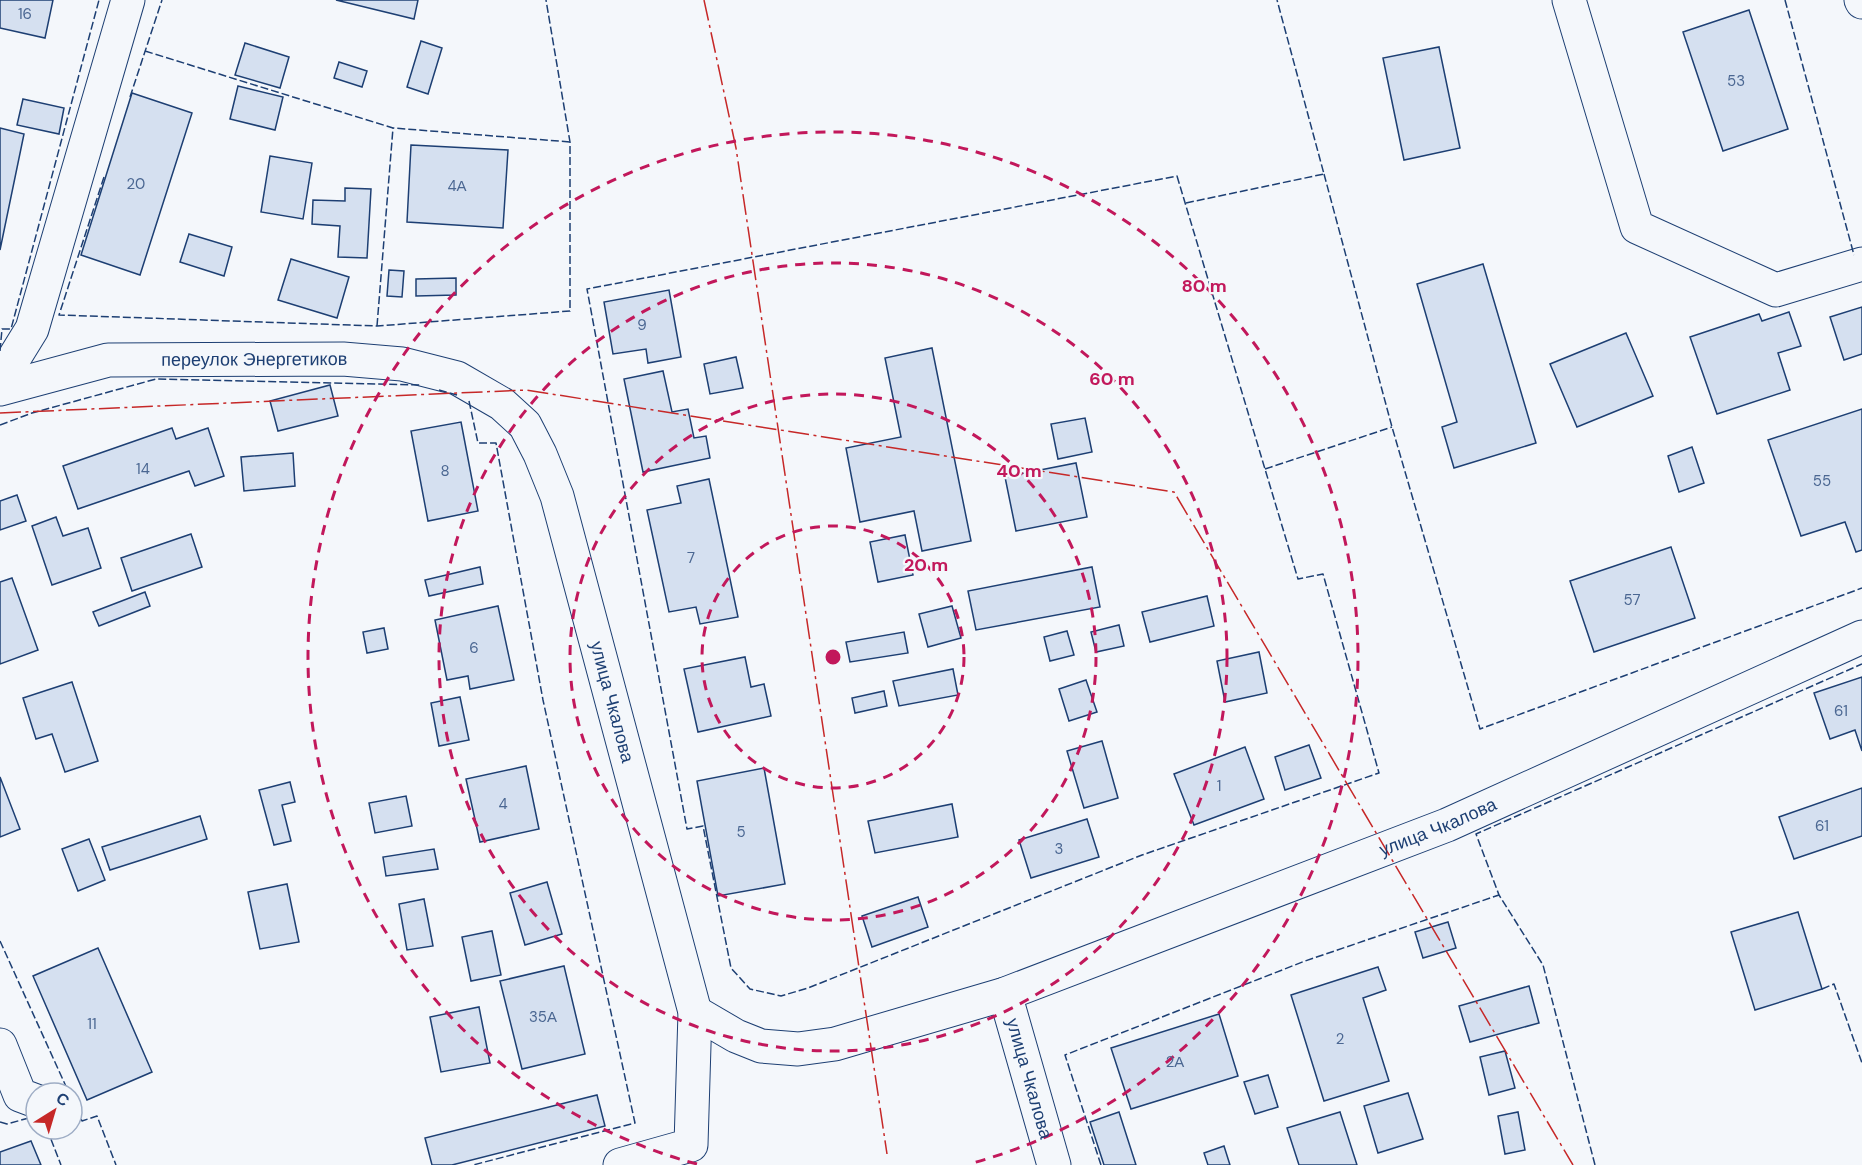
<svg xmlns="http://www.w3.org/2000/svg" width="1862" height="1165" viewBox="0 0 1862 1165" font-family="'DM Sans',sans-serif">
	<style>
		.building { fill: #d5e0f0; stroke: #1d3f73; stroke-width: 1.5 }
		.lines { fill: none; stroke-linecap: round; stroke-linejoin: round }
		.minor-casing { stroke: #1d3f73; stroke-width: 35 }
		.highway-casing { stroke: #1d3f73; stroke-width: 35 }
		.minor { stroke: #f4f7fb; stroke-width: 33 }
		.highway { stroke: #f4f7fb; stroke-width: 33 }
		.fence { stroke: #1d3f73; stroke-width: 1.5; stroke-dasharray: 8 3; stroke-linecap: butt }
		.power { stroke: #c62828; stroke-width: 1.5; stroke-dasharray: 21 4.5 3 4.5; stroke-linecap: butt }
		.ring { fill: none; stroke: #c2185b; stroke-width: 3; stroke-dasharray: 10 8 }
		.labels { text-anchor: middle; stroke-width: 4.5; stroke-linejoin: round; paint-order: stroke }
		.number-label { font-size: 15px; fill: #4b6792 }
		.street-label { font-size: 18px; fill: #1d3f73; stroke: #f4f7fb }
		.centre { fill: #c2185b; stroke: #f4f7fb; stroke-width: 3 }
		.ring-label { font-size: 18px; text-anchor: middle; font-weight: bold; fill: #c2185b; stroke: #f4f7fb; stroke-width: 4.5; stroke-linejoin: round; paint-order: stroke }
	</style>
	<rect width="100%" height="100%" fill="#f4f7fb"/>
	<g class="building">
		<path d="M0,0h53l-8,38 -45,-10z"/>
		<path d="M336,0h82l-4,19z"/>
		<path d="M1749,10l39,119 -65,22 -40,-119z"/>
		<path d="M421,41l21,7 -14,46 -21,-7z"/>
		<path d="M245,43l44,14 -9,31 -45,-13z"/>
		<path d="M1439,47l21,101 -56,12 -21,-102z"/>
		<path d="M339,62l28,9 -5,16 -28,-9z"/>
		<path d="M238,86l45,11 -8,33 -45,-11z"/>
		<path d="M132,93l60,20 -52,162 -59,-20z"/>
		<path d="M23,99l41,9 -5,26 -42,-9z"/>
		<path d="M0,128l24,6 -24,116z"/>
		<path d="M411,145l97,5 -5,78 -96,-6z"/>
		<path d="M270,156l42,7 -9,56 -42,-7z"/>
		<path d="M345,188l26,1 -4,69 -29,-1 2,-31 -28,-2 1,-24 32,1z"/>
		<path d="M189,234l43,13 -8,29 -44,-14z"/>
		<path d="M291,259l58,18 -12,41 -59,-18z"/>
		<path d="M1483,264l53,179 -82,25 -12,-41 15,-5 -40,-138z"/>
		<path d="M389,270l15,1 -2,26 -15,-1z"/>
		<path d="M456,278v17l-40,1v-17z"/>
		<path d="M669,290l12,67 -33,6 -2,-14 -33,5 -9,-52z"/>
		<path d="M1862,307v47l-18,6 -14,-43z"/>
		<path d="M1789,312l12,34 -23,7 12,37 -73,24 -27,-77 69,-23 3,7z"/>
		<path d="M1626,333l27,63 -76,31 -27,-63z"/>
		<path d="M932,348l39,193 -49,10 -8,-40 -54,11 -14,-74 55,-11 -16,-79z"/>
		<path d="M736,357l7,31 -33,6 -6,-30z"/>
		<path d="M663,371l9,41 16,-3 6,29 12,-2 4,22 -67,14 -19,-93z"/>
		<path d="M330,385l8,31 -60,15 -8,-30z"/>
		<path d="M1862,409v141l-6,2 -11,-30 -44,14 -33,-96z"/>
		<path d="M1085,418l7,34 -34,7 -7,-35z"/>
		<path d="M461,422l17,89 -50,10 -17,-90z"/>
		<path d="M172,428l4,11 32,-11 16,48 -29,10 -6,-15 -111,38 -15,-43z"/>
		<path d="M1692,447l12,36 -25,9 -11,-36z"/>
		<path d="M293,453l2,33 -51,5 -3,-34z"/>
		<path d="M1076,463l11,54 -71,14 -11,-54z"/>
		<path d="M709,479l29,138 -38,7 -4,-17 -27,5 -22,-102 34,-7 -4,-17z"/>
		<path d="M17,495l9,26 -26,9v-29z"/>
		<path d="M56,517l7,19 25,-8 13,40 -49,17 -20,-59z"/>
		<path d="M191,534l11,33 -70,24 -11,-33z"/>
		<path d="M905,535l8,40 -35,7 -8,-40z"/>
		<path d="M1671,547l24,71 -101,34 -24,-71z"/>
		<path d="M480,567l3,17 -54,12 -4,-16z"/>
		<path d="M1092,567l8,40 -124,23 -8,-39z"/>
		<path d="M12,578l26,72 -38,14v-82z"/>
		<path d="M145,592l5,14 -51,20 -6,-14z"/>
		<path d="M1207,596l7,30 -64,16 -8,-30z"/>
		<path d="M498,606l16,74 -44,9 -2,-13 -21,4 -12,-60z"/>
		<path d="M952,606l9,32 -33,9 -9,-33z"/>
		<path d="M1119,625l5,21 -28,6 -5,-20z"/>
		<path d="M384,628l4,21 -21,4 -4,-21z"/>
		<path d="M1067,631l7,24 -24,6 -6,-24z"/>
		<path d="M904,632l4,21 -58,9 -4,-20z"/>
		<path d="M1259,652l8,41 -42,9 -8,-41z"/>
		<path d="M745,657l6,30 13,-3 7,32 -73,16 -14,-63z"/>
		<path d="M953,669l5,26 -59,11 -6,-25z"/>
		<path d="M1862,677v74l-7,-21 -25,9 -16,-46z"/>
		<path d="M1086,680l11,32 -28,9 -10,-32z"/>
		<path d="M72,682l26,79 -33,11 -13,-38 -16,5 -13,-41z"/>
		<path d="M884,691l3,15 -32,7 -3,-15z"/>
		<path d="M460,697l9,43 -30,6 -8,-43z"/>
		<path d="M1102,741l16,57 -34,10 -17,-57z"/>
		<path d="M1309,745l12,33 -36,12 -10,-33z"/>
		<path d="M1245,747l19,52 -70,26 -20,-51z"/>
		<path d="M526,766l13,63 -59,13 -14,-63z"/>
		<path d="M764,768l21,116 -67,12 -21,-115z"/>
		<path d="M0,777l20,52 -20,8z"/>
		<path d="M290,782l5,20 -13,3 9,36 -17,4 -15,-55z"/>
		<path d="M1862,788v48l-68,23 -15,-42z"/>
		<path d="M406,796l6,30 -37,7 -6,-30z"/>
		<path d="M952,804l6,33 -83,16 -7,-32z"/>
		<path d="M200,816l7,23 -97,31 -8,-23z"/>
		<path d="M1087,819l12,38 -68,21 -12,-38z"/>
		<path d="M89,839l16,41 -27,11 -16,-42z"/>
		<path d="M434,849l4,20 -52,7 -3,-19z"/>
		<path d="M547,882l15,52 -37,11 -15,-52z"/>
		<path d="M287,884l12,58 -39,7 -12,-57z"/>
		<path d="M918,897l10,30 -56,20 -10,-31z"/>
		<path d="M424,899l9,47 -26,4 -8,-46z"/>
		<path d="M1798,912l24,77 -67,21 -24,-78z"/>
		<path d="M1448,922l8,26 -33,10 -8,-26z"/>
		<path d="M492,931l9,44 -30,6 -9,-44z"/>
		<path d="M98,948l54,124 -65,28 -54,-124z"/>
		<path d="M564,966l21,88 -63,15 -22,-88z"/>
		<path d="M1378,967l8,23 -23,8 26,83 -65,20 -33,-106z"/>
		<path d="M1529,986l10,37 -69,19 -11,-36z"/>
		<path d="M479,1007l11,56 -49,9 -11,-55z"/>
		<path d="M1219,1014l19,62 -107,33 -20,-61z"/>
		<path d="M1505,1051l10,37 -26,7 -9,-38z"/>
		<path d="M1268,1075l10,32 -23,7 -11,-32z"/>
		<path d="M1408,1093l15,46 -45,14 -14,-47z"/>
		<path d="M597,1095l8,31 -153,39h-20l-7,-27z"/>
		<path d="M1119,1112l17,53h-32l-14,-43z"/>
		<path d="M1340,1112l17,53h-58l-12,-37z"/>
		<path d="M1518,1112l7,38 -20,4 -7,-38z"/>
		<path d="M31,1141l10,24h-41v-13z"/>
		<path d="M1224,1146l6,19h-22l-4,-12z"/>
	</g>
	<g class="lines">
		<g class="minor-casing">
			<g id="minor">
				<path d="M1569,0l68,227 139,63 86,-26"/>
				<path d="M0,381l32,-52 96,-329"/>
				<path id="s1" d="M0,389l108,-29 235,-1 59,5 55,14 45,26 23,21 15,29 17,42 138,516 -4,133 -71,20"/>
				<path id="s2" d="M1005,994l49,171"/>
				<path id="s3" d="M695,1012l41,24 25,10 37,3 37,-5 170,-50 442,-169 415,-188"/>
				<path d="M0,1045l20,50 16,6"/>
			</g>
		</g>
		<g class="highway-casing">
			<path id="highway" d="M1861,0l1,2"/>
		</g>
		<use href="#minor" class="minor"/>
		<use href="#highway" class="highway"/>
		<g class="fence">
			<path d="M1785,0l69,255"/>
			<path d="M145,51l248,77 177,14"/>
			<path d="M130,97l32,-97"/>
			<path d="M1324,174l68,253 88,302 382,-141"/>
			<path d="M1177,176l121,403 25,-5 56,199 -237,82 -334,133 -27,8 -31,-7 -19,-21 -28,-142 -16,3 -100,-540z"/>
			<path d="M104,177l-45,138 318,11 193,-15v-169l-24,-142"/>
			<path d="M1186,203l138,-29 -47,-174"/>
			<path d="M377,326l16,-198"/>
			<path d="M0,351l2,-22h9l88,-329"/>
			<path d="M439,390l18,5"/>
			<path d="M469,401l9,42h18l47,257 92,423 -162,42"/>
			<path d="M0,425l32,-12 124,-34 266,6"/>
			<path d="M1265,469l127,-42"/>
			<path d="M0,941l69,152"/>
			<path d="M1822,989l12,-5 28,79"/>
			<path d="M72,1099l10,22 15,-5 19,49"/>
			<path d="M0,1122l7,2 29,-8"/>
			<path d="M47,1129l14,36"/>
			<path d="M1101,1165l-36,-110 240,-94 194,-66"/>
			<path d="M1595,1165l-52,-200 -44,-70 -23,-61 386,-170"/>
		</g>
		<g class="power">
			<path d="M704,0l32,148 151,1006"/>
			<path d="M0,413l526,-23 648,102 399,673"/>
		</g>
	</g>
	<g class="ring">
		<circle cx="833" cy="657" r="131"/>
		<circle cx="833" cy="657" r="263"/>
		<circle cx="833" cy="657" r="394"/>
		<path d="M697 1164A525 525 0 1 1 969 1164"/>
	</g>
	<g class="labels">
		<g class="number-label">
			<text x="25" y="19">16</text>
			<text x="1736" y="86">53</text>
			<text x="136" y="189">20</text>
			<text x="457" y="191">4А</text>
			<text x="642" y="330">9</text>
			<text x="143" y="474">14</text>
			<text x="445" y="476">8</text>
			<text x="1822" y="486">55</text>
			<text x="691" y="563">7</text>
			<text x="1632" y="605">57</text>
			<text x="474" y="653">6</text>
			<text x="1841" y="716">61</text>
			<text x="1219" y="791">1</text>
			<text x="503" y="809">4</text>
			<text x="1822" y="831">61</text>
			<text x="741" y="837">5</text>
			<text x="1059" y="854">3</text>
			<text x="543" y="1022">35А</text>
			<text x="92" y="1029">11</text>
			<text x="1340" y="1044">2</text>
			<text x="1175" y="1067">2А</text>
		</g>
		<g class="street-label">
			<text dy="6" stroke="none"><textPath href="#s1" startOffset="258">переулок Энергетиков</textPath></text>
			<text dy="6" stroke="none"><textPath href="#s1" startOffset="837">улица Чкалова</textPath></text>
			<text dy="6" stroke="none"><textPath href="#s3" startOffset="790">улица Чкалова</textPath></text>
			<text dy="6" stroke="none"><textPath href="#s2" startOffset="88">улица Чкалова</textPath></text>
		</g>
	</g>
	<circle cx="833" cy="657" r="9" class="centre"/>
	<g class="ring-label">
		<text x="1204" y="292">80 m</text>
		<text x="1112" y="385">60 m</text>
		<text x="1019" y="477">40 m</text>
		<text x="926" y="571">20 m</text>
	</g>
	<g transform="translate(54 1111) rotate(37)"><circle r="28" fill="#f4f7fb" stroke="#9eadc5" stroke-width="1.5"/>
	<path d="M0-4.5L10 22L0 15L-10 22Z" fill="#c62828"/>
	<text y="-9" font-size="16" font-weight="bold" text-anchor="middle" fill="#1d3f73">С</text>
	</g>
</svg>
